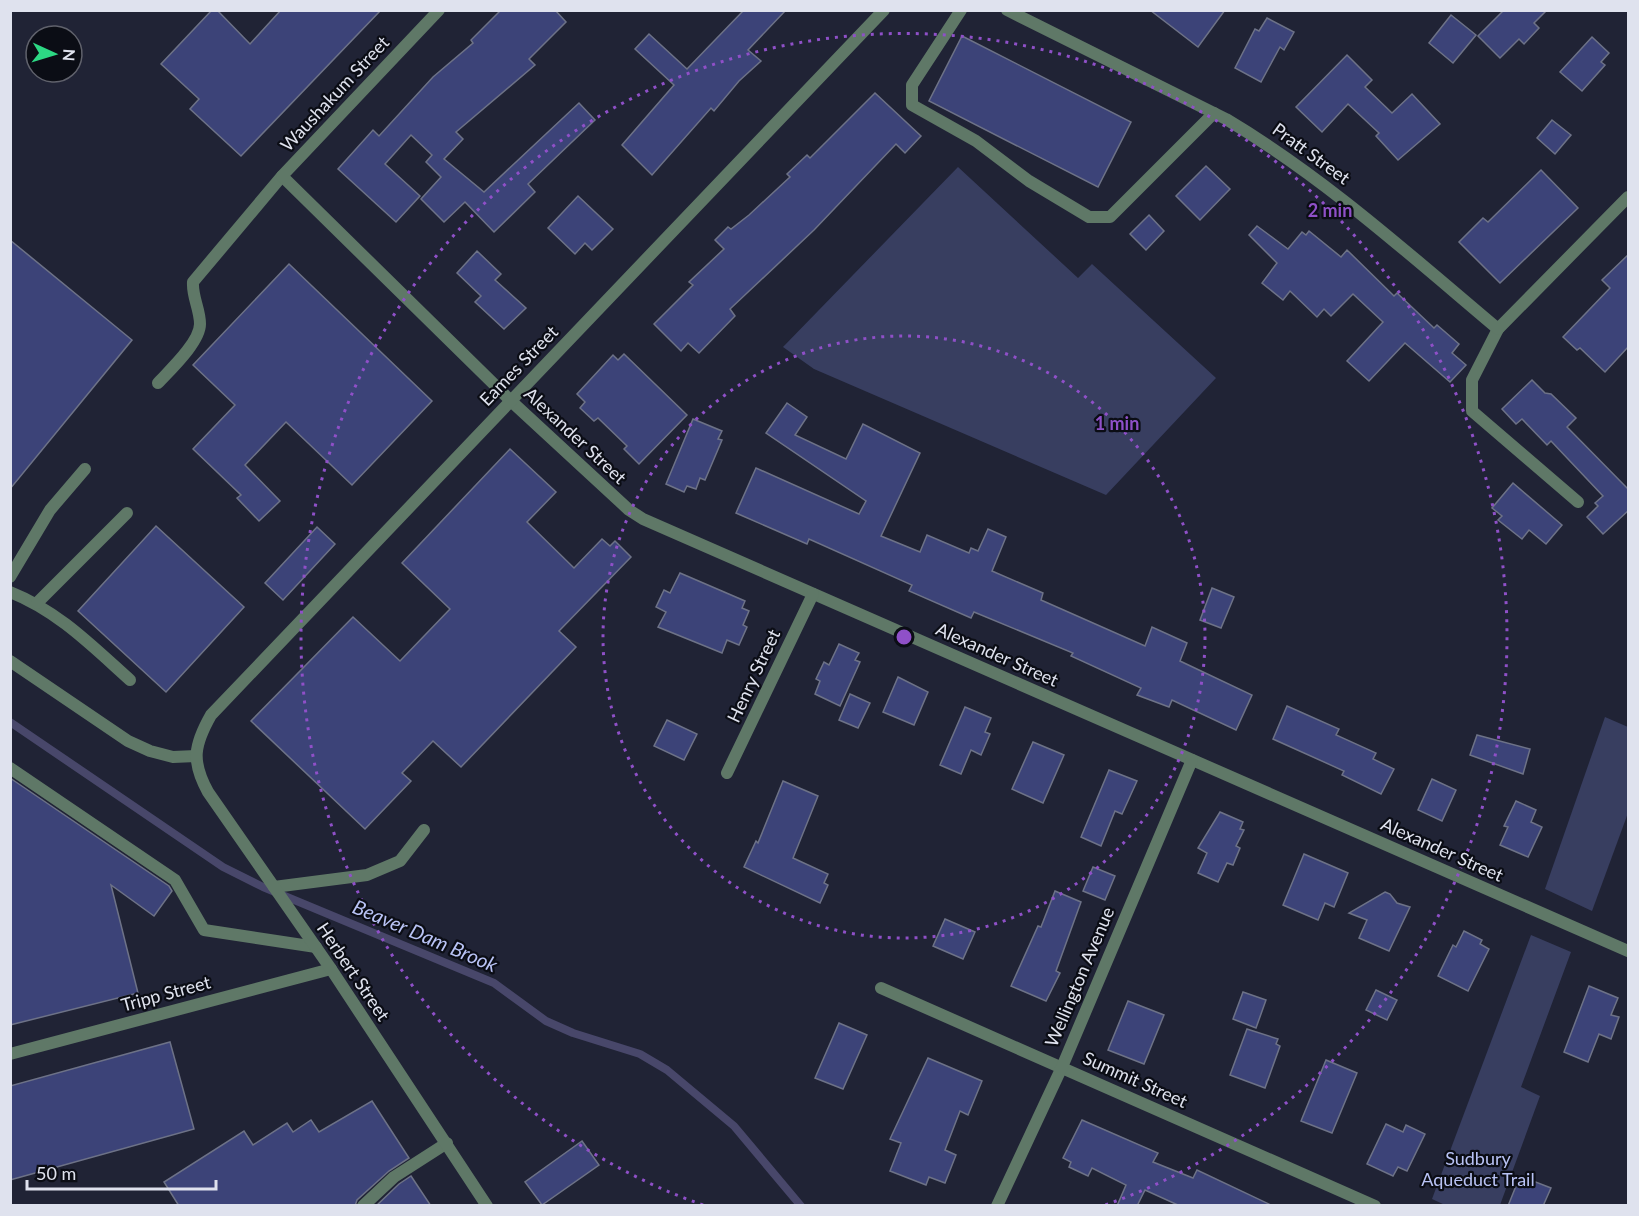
<svg xmlns="http://www.w3.org/2000/svg" width="1639" height="1216" viewBox="0 0 1639 1216" font-family="Lato,sans-serif">
	<style>
		.green { fill: #383e60 }
		.lines { fill: none; stroke-linecap: round; stroke-linejoin: round }
		.stream { stroke: #48476a; stroke-width: 8 }
		.building { fill: #3c4378; stroke: #6d7287; stroke-width: 1.5 }
		.service { stroke: #5f7867; stroke-width: 12 }
		.minor { stroke: #5f7867; stroke-width: 12 }
		.ring { fill: none; stroke: #8f50c8; stroke-width: 3; stroke-dasharray: 3 6 }
		.labels { text-anchor: middle; stroke-width: 4.5; stroke-linejoin: round; paint-order: stroke }
		.street-label { font-size: 18px; fill: #dfe2ee; stroke: #0b0d15 }
		.park-label { font-size: 18px; fill: #b8c2f4; stroke: #0b0d15 }
		.water-label { font-size: 20px; font-style: italic; fill: #b9c3f5; stroke: #0b0d15 }
		.centre { fill: #8f50c8; stroke: #0b0d15; stroke-width: 3 }
		.ring-label { font-size: 18px; text-anchor: middle; font-weight: bold; fill: #8f50c8; stroke: #0b0d15; stroke-width: 4.5; stroke-linejoin: round; paint-order: stroke }
	</style>
	<rect width="100%" height="100%" fill="#202335"/>
	<g class="green">
		<path d="M958,167l120,111 14,-14 124,114 -110,117 -292,-126 -31,-22z"/>
		<path d="M1605,717l23,10v86l-36,98 -47,-22z"/>
		<path d="M1531,935l40,17 -50,135 19,9 -40,109h-55l-13,-6z"/>
	</g>
	<g class="lines">
		<path class="stream" d="M10,722l213,145 40,20 231,96 52,38 27,12 67,21 27,16 67,56 67,80"/>
	</g>
	<g class="building">
		<path d="M212,10h5l33,34 31,-34h100l-140,146 -51,-47 9,-10 -38,-35z"/>
		<path d="M501,10h54l11,12 -37,37 6,6 -79,67 7,7 -19,20 40,33 95,-89 16,17 -67,64 7,8 -41,40 -29,-30 -21,20 -23,-23 20,-22 -15,-15 6,-7 -21,-20 -26,29 35,32 -24,26 -58,-53 35,-39 6,6 54,-59 40,-34 -2,-3z"/>
		<path d="M744,10h42l-38,40 13,11 -22,20 -25,30 -3,-3 -59,67 -30,-30 52,-60 -39,-36 14,-15 38,35z"/>
		<path d="M1150,10h75l-27,37z"/>
		<path d="M1504,10h43l-13,13 5,5 -15,16 -5,-5 -19,19 -22,-22z"/>
		<path d="M1451,15l25,20 -23,28 -24,-20z"/>
		<path d="M1267,18l27,14 -10,18 -4,-3 -19,35 -26,-14 20,-39 4,2z"/>
		<path d="M962,36l169,86 -33,65 -169,-86z"/>
		<path d="M1592,37l17,16 -8,9 4,3 -23,26 -22,-19z"/>
		<path d="M1347,55l25,25 -7,7 27,26 20,-19 28,30 -42,36 -22,-24 3,-3 -31,-29 -26,28 -26,-25z"/>
		<path d="M875,93l46,43 -16,17 -9,-9 -82,86 -84,79 5,7 -36,37 -11,-10 -7,8 -27,-27 39,-39 -4,-3 35,-33 -9,-9 13,-13 3,2 18,-14 41,-38 -3,-3 20,-19 3,3z"/>
		<path d="M1552,120l19,15 -16,19 -18,-16z"/>
		<path d="M1206,166l24,23 -30,31 -24,-24z"/>
		<path d="M1541,170l37,38 -78,75 -41,-41 24,-24 5,4z"/>
		<path d="M578,196l35,33 -21,21 -7,-7 -10,11 -27,-26z"/>
		<path d="M1149,215l15,16 -18,19 -16,-16z"/>
		<path d="M1257,226l31,23 14,-17 4,3 3,-4 32,26 6,-7 47,46 3,-3 37,35 3,-3 22,19 -7,9 14,12 -16,17 -45,-39 -36,38 -22,-20 36,-39 -30,-28 -22,22 -7,-7 -7,8 -27,-26 -7,9 -21,-17 15,-20 -28,-28z"/>
		<path d="M10,240l122,100 -122,149z"/>
		<path d="M477,251l24,23 -6,6 31,28 -22,21 -29,-27 6,-6 -24,-23z"/>
		<path d="M1629,254v92l-24,26 -25,-24 -3,2 -14,-13 47,-49 -8,-8z"/>
		<path d="M289,264l143,137 -80,84 -66,-63 -41,43 35,36 -21,20 -22,-23 4,-3 -48,-46 42,-44 -42,-40z"/>
		<path d="M624,354l63,61 -48,49 -15,-15 3,-3 -29,-28 -4,3 -14,-13 5,-6 -8,-8 36,-39 5,5z"/>
		<path d="M1532,380l13,13 6,1 25,24 -9,9 62,63v20l-26,24 -16,-17 11,-11 -3,-3 8,-7 -52,-55 -4,4 -25,-26 -6,5 -14,-15z"/>
		<path d="M787,403l20,14 -12,18 51,24 17,-35 57,29 -39,83 39,16 7,-17 42,18 2,-5 7,3 10,-22 18,8 -14,34 51,22 -2,7 104,46 7,-19 35,16 -7,18 72,34 -16,35 -64,-30 -3,7 -32,-12 4,-7 -70,-32 2,-3 -99,-41 -3,6 -62,-27 3,-6 -103,-46 -2,5 -71,-31 20,-45 103,46 7,-13 -100,-68z"/>
		<path d="M693,419l29,12 -4,8 4,1 -17,40 -5,-2 -4,11 -9,-3 -3,6 -18,-8z"/>
		<path d="M510,449l46,43 -29,30 47,46 28,-29 8,7 5,-5 16,16 -72,74 17,16 -115,120 -28,-26 -31,32 9,8 -46,48 -114,-108 102,-104 47,44 50,-52 -48,-46z"/>
		<path d="M1513,483l49,42 -16,19 -17,-14 -7,9 -24,-19 4,-4 -10,-8z"/>
		<path d="M156,526l88,81 -78,85 -88,-81z"/>
		<path d="M317,527l18,17 -52,56 -18,-17z"/>
		<path d="M680,573l65,28 -3,7 7,3 -6,14 4,2 -8,18 -12,-5 -5,13 -64,-26 8,-15 -10,-5 8,-17 6,3z"/>
		<path d="M1212,588l22,9 -13,31 -21,-8z"/>
		<path d="M839,644l20,9 -4,7 5,2 -20,44 -25,-12 5,-13 -4,-2 8,-17 5,3z"/>
		<path d="M898,677l30,15 -14,33 -31,-13z"/>
		<path d="M850,694l20,9 -12,25 -19,-8z"/>
		<path d="M1287,706l52,23 -3,6 40,18 -3,6 21,10 -13,25 -39,-19 2,-4 -71,-32z"/>
		<path d="M965,707l26,11 -6,14 5,2 -9,21 -10,-5 -10,24 -21,-9z"/>
		<path d="M667,720l30,14 -13,26 -30,-14z"/>
		<path d="M1477,735l53,14 -7,25 -53,-19z"/>
		<path d="M1033,742l31,13 -21,48 -31,-14z"/>
		<path d="M1109,770l28,11 -15,33 -7,-3 -14,35 -20,-9z"/>
		<path d="M10,778l159,108 3,5 -18,25 -43,-31 27,108 -128,32z"/>
		<path d="M1432,779l24,11 -14,31 -24,-11z"/>
		<path d="M783,781l35,15 -25,62 35,16 -4,9 4,2 -8,18 -76,-36 12,-26 2,2z"/>
		<path d="M1516,801l20,9 -5,12 11,5 -14,30 -28,-12 8,-18 -4,-1z"/>
		<path d="M1220,812l23,10 -3,7 4,1 -8,16 4,2 -7,17 -6,-2 -9,19 -20,-9 9,-20 -9,-5z"/>
		<path d="M1304,854l44,19 -14,34 -9,-4 -7,17 -35,-15z"/>
		<path d="M1093,867l22,9 -10,24 -22,-9z"/>
		<path d="M1055,891l26,11 -25,69 4,2 -14,28 -35,-15 27,-60 3,1z"/>
		<path d="M1385,892l5,2 7,9 13,4 -21,44 -30,-13 8,-18 -18,-7z"/>
		<path d="M945,919l30,13 -12,27 -30,-13z"/>
		<path d="M1464,931l18,9 -2,4 9,5 -21,42 -30,-15 15,-31 3,2z"/>
		<path d="M1589,986l29,12 -7,17 8,2 -8,22 -12,-5 -11,28 -24,-10z"/>
		<path d="M1376,990l21,10 -10,20 -21,-10z"/>
		<path d="M1243,992l23,8 -10,28 -23,-9z"/>
		<path d="M1128,1001l36,14 -20,49 -36,-14z"/>
		<path d="M839,1023l28,12 -24,54 -28,-11z"/>
		<path d="M1247,1029l31,10 -2,5 4,2 -15,42 -35,-13z"/>
		<path d="M170,1042l24,87 -184,51v-94z"/>
		<path d="M928,1058l54,23 -14,34 -8,-4 -15,39 11,5 -11,28 -16,-6 -3,8 -36,-14 11,-28 -11,-4z"/>
		<path d="M1326,1060l31,13 -25,60 -31,-12z"/>
		<path d="M372,1101l37,57 -20,13 -32,29 -2,6h-176l-15,-24 80,-51 9,14 34,-22 6,9 18,-12 8,12z"/>
		<path d="M1082,1120l76,33 -5,9 40,16 4,-8 76,36h-93l-35,-16 -8,16h-20l9,-21 -34,-17 -4,8 -19,-9 2,-5 -8,-4z"/>
		<path d="M1386,1124l17,8 3,-7 19,9 -18,37 -9,-4 -5,9 -26,-12z"/>
		<path d="M582,1141l17,24 -57,40 -17,-23z"/>
		<path d="M411,1176l20,30h-55l23,-22z"/>
		<path d="M1520,1176l31,12 -8,18h-35z"/>
	</g>
	<g class="lines">
		<g class="service">
			<path d="M961,10l-49,75v20l64,36 53,40 60,36h21l104,-104"/>
			<path d="M1498,329l-26,51v31l106,91"/>
			<path d="M158,383c12,-13 42,-41 42,-59 0,-15 -8,-27 -7,-42l89,-106"/>
			<path d="M10,577l40,-67 35,-41"/>
			<path d="M10,592c48,19 82,54 120,88"/>
			<path d="M37,603l90,-90"/>
			<path d="M10,768l165,112 29,50 112,17"/>
			<path d="M274,887l93,-12 33,-14 24,-31"/>
			<path d="M363,1206l31,-29 53,-34"/>
		</g>
		<g class="minor">
			<path d="M439,10l-157,166 229,225 118,109 14,9 985,432"/>
			<path d="M1007,10l219,109c99,59 184,136 272,210l130,-132"/>
			<path d="M10,661l118,80 22,10 23,6 23,-1"/>
			<path d="M727,773l86,-179"/>
			<path d="M881,988l494,218"/>
			<path d="M10,1054l321,-85"/>
			<path d="M487,1206l-156,-237 -123,-177c-17,-31 -14,-47 3,-77l673,-705"/>
			<path d="M997,1206l65,-139 130,-307"/>
		</g>
	</g>
	<g class="ring">
		<circle cx="904" cy="637" r="301"/>
		<path d="M703 1205A603 603 0 1 1 1105 1205"/>
	</g>
	<g class="labels">
		<g class="street-label">
			<text transform="translate(335 94) rotate(-47)" y="6">Waushakum Street</text>
			<text transform="translate(1311 154) rotate(36)" y="6">Pratt Street</text>
			<text transform="translate(519 366) rotate(-46)" y="6">Eames Street</text>
			<text transform="translate(575 436) rotate(43)" y="6">Alexander Street</text>
			<text transform="translate(997 655) rotate(24)" y="6">Alexander Street</text>
			<text transform="translate(754 676) rotate(-65)" y="6">Henry Street</text>
			<text transform="translate(1442 850) rotate(24)" y="6">Alexander Street</text>
			<text transform="translate(353 972) rotate(56)" y="6">Herbert Street</text>
			<text transform="translate(1080 977) rotate(-67)" y="6">Wellington Avenue</text>
			<text transform="translate(166 994) rotate(-15)" y="6">Tripp Street</text>
			<text transform="translate(1135 1080) rotate(24)" y="6">Summit Street</text>
		</g>
		<g class="park-label">
			<text x="1478" y="1165">Sudbury<tspan x="1478" dy="21">Aqueduct Trail</tspan></text>
		</g>
		<g class="water-label">
			<text transform="translate(425 936) rotate(23)" y="7">Beaver Dam Brook</text>
		</g>
	</g>
	<circle cx="904" cy="637" r="9" class="centre"/>
	<g class="ring-label">
		<text x="1330" y="217">2 min</text>
		<text x="1117" y="430">1 min</text>
	</g>
	<rect width="1639" height="1216" fill="none" stroke="#dfe2ee" stroke-width="24"/>
	<g transform="translate(54 54) rotate(94)"><circle r="28" fill="#0b0d15" stroke="#60626c" stroke-width="1.5"/>
	<path d="M0-4.5L10 22L0 15L-10 22Z" fill="#2dd884"/>
	<text y="-9" font-size="16" font-weight="bold" text-anchor="middle" fill="#dfe2ee">N</text>
	</g>
	<path d="M27 1180v9h189v-9" fill="none" stroke="#dfe2ee" stroke-width="3"/>
	<text x="36" y="1180" font-size="18" fill="#dfe2ee" stroke="#0b0d15" stroke-width="4.5" paint-order="stroke">50 m</text>
</svg>
